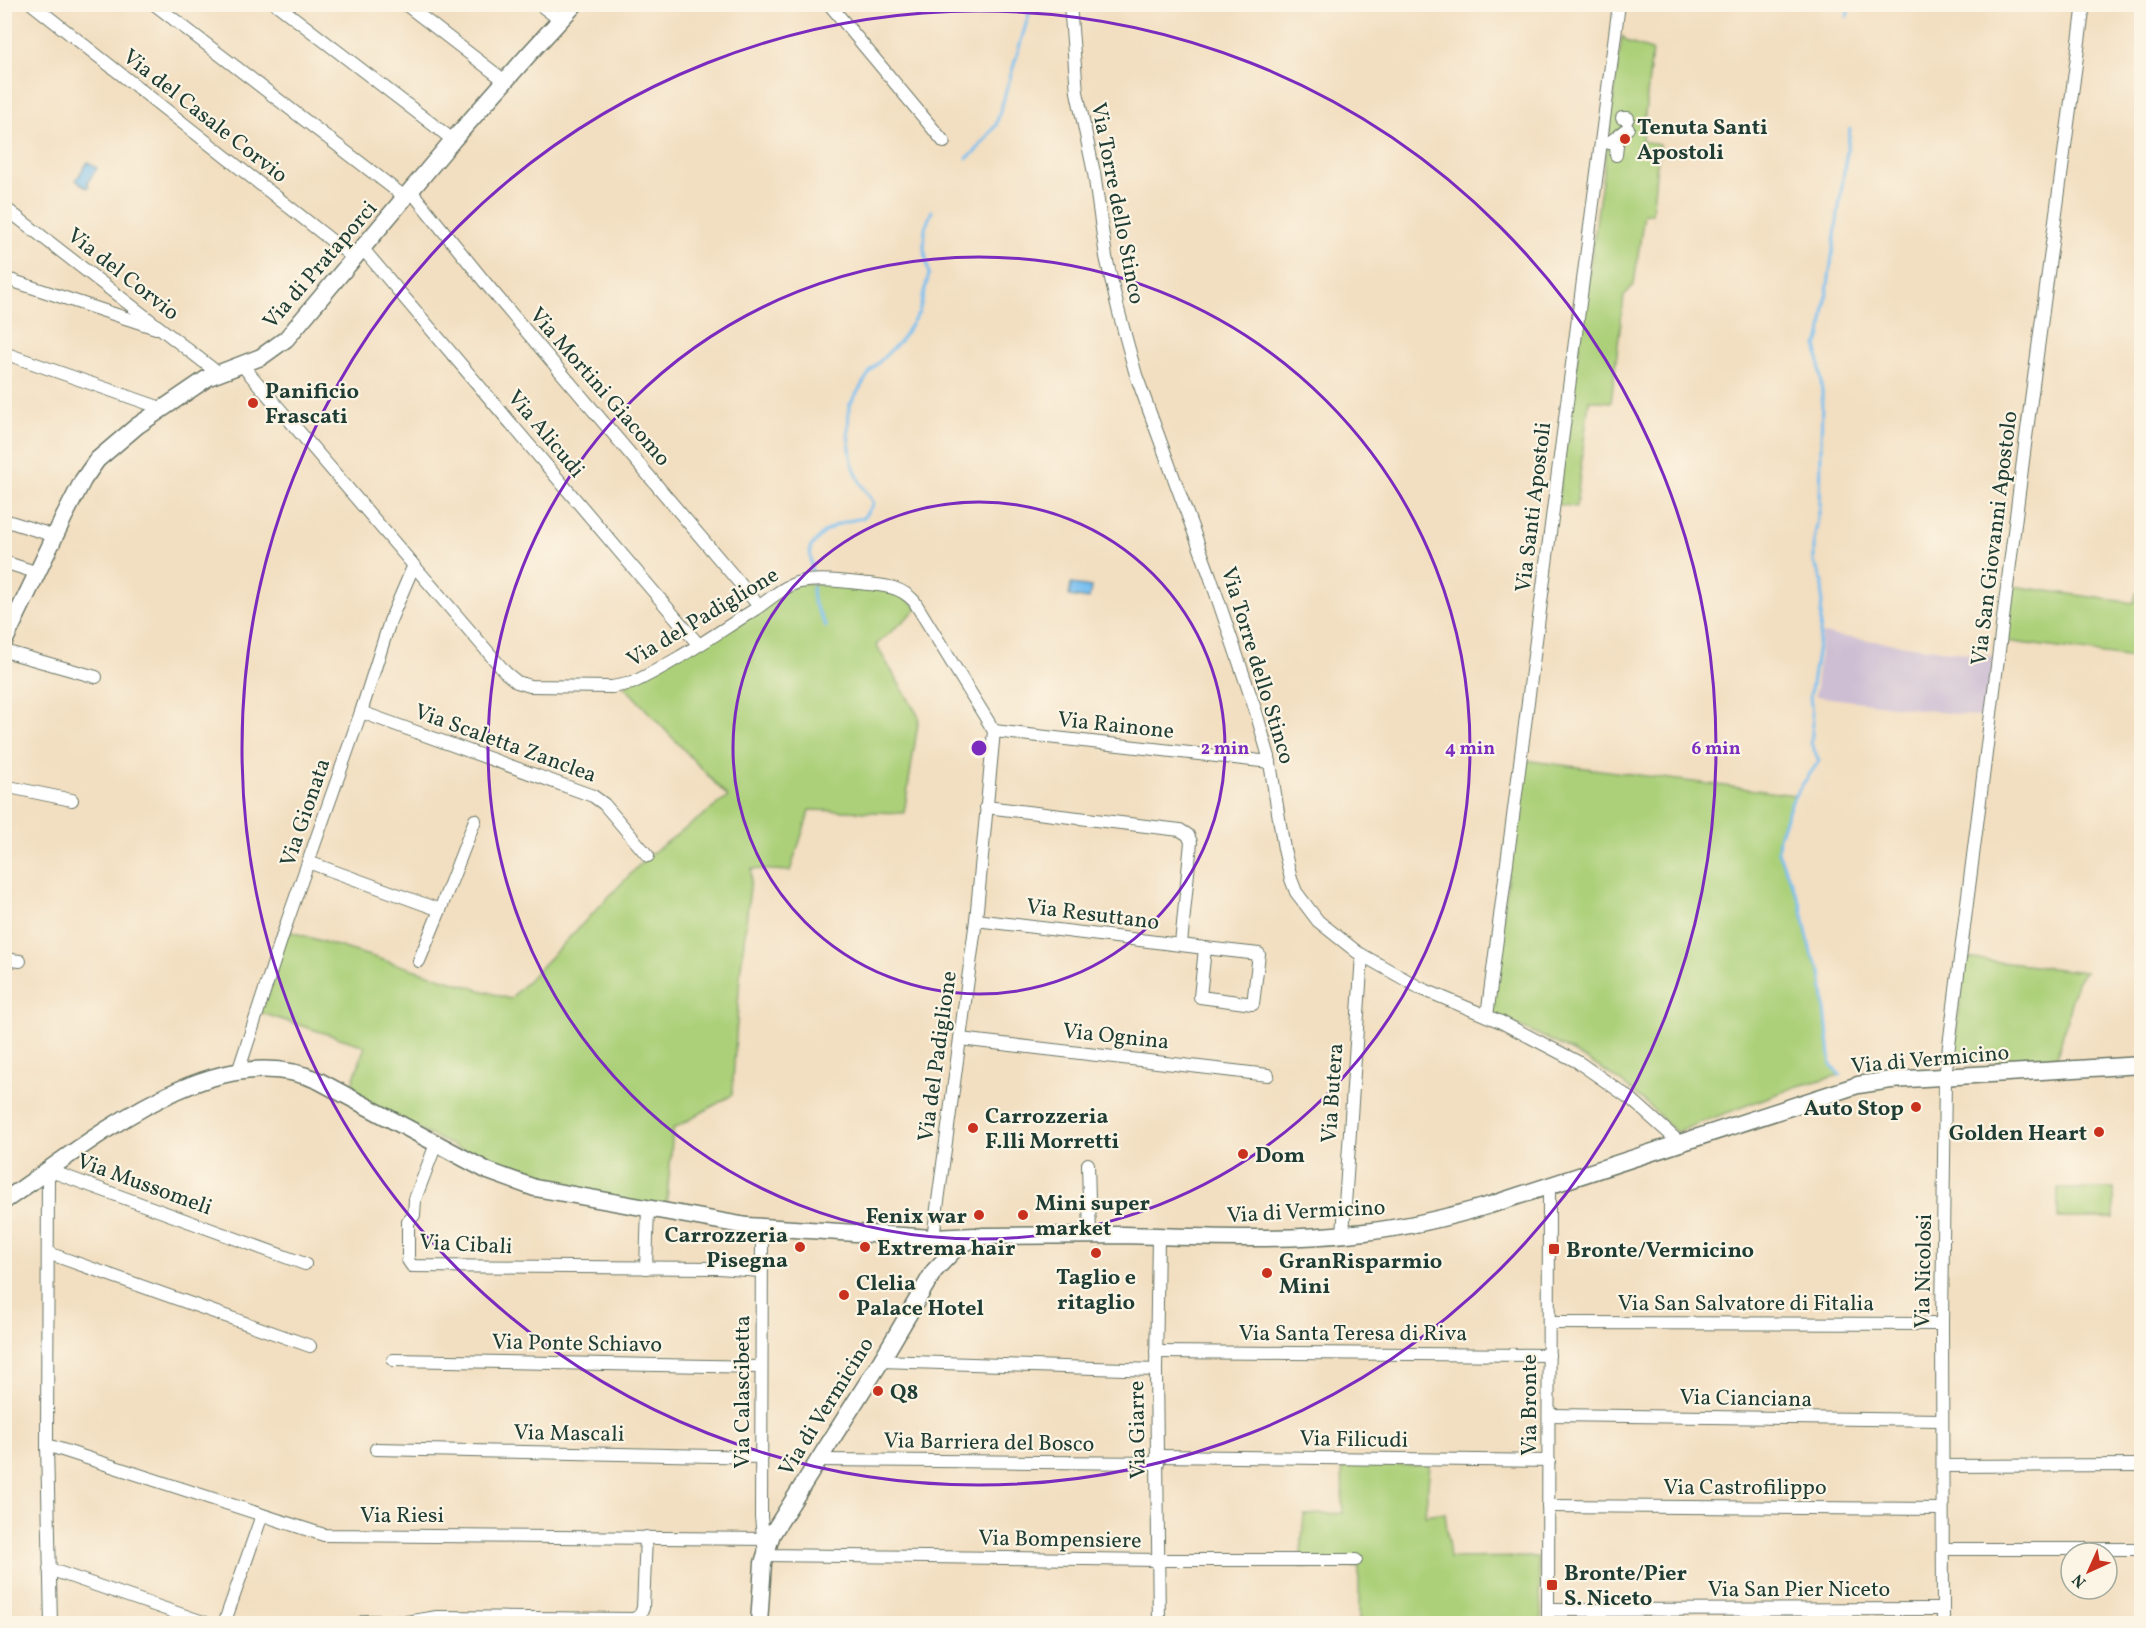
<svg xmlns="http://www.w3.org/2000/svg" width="2146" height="1628" viewBox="0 0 2146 1628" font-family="Vollkorn,serif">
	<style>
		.industrial { fill: #cdbed3 }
		.green { fill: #acd079; stroke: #668656; stroke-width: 1.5 }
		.water { fill: #78bff0; stroke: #4c7e92; stroke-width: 1.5 }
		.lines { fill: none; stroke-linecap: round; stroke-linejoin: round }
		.stream { stroke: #78bff0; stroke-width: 3 }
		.street-casing { stroke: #697565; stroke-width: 14 }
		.secondary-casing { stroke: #697565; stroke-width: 19 }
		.street { stroke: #fff; stroke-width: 12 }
		.secondary { stroke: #fff; stroke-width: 16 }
		.ring { fill: none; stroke: #7b2cbf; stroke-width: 3 }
		.poi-dot { fill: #c8321e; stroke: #fcf5e5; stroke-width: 2 }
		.labels { text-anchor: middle; stroke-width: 4.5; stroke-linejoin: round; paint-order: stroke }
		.street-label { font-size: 22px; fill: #1f3d34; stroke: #fcf5e5 }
		.poi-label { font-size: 22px; font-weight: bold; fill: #1f3d34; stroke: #fcf5e5; text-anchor: start }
		.centre { fill: #7b2cbf; stroke: #fcf5e5; stroke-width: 3 }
		.ring-label { font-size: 18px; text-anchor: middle; font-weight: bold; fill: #7b2cbf; stroke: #fcf5e5; stroke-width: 4.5; stroke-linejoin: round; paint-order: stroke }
	</style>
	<rect width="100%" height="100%" fill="#fcf5e5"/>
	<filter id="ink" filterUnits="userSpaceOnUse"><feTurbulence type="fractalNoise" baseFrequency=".0167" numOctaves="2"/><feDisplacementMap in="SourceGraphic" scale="12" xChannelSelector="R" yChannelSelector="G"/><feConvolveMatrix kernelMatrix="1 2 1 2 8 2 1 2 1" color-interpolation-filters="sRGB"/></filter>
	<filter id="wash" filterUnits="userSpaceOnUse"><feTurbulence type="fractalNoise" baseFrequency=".008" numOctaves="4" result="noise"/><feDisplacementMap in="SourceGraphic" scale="24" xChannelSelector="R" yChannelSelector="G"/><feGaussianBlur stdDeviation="1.35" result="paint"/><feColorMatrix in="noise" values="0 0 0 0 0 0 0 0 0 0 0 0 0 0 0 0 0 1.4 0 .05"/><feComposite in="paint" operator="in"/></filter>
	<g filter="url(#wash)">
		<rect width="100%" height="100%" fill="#f2dec0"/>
		<path class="industrial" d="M1822,634l173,23 -7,61 -173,-22z"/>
		<g class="green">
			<path d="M1622,36l7,7 23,7 -10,91 17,3 -7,70 -8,-1 -10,71 -10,12 -13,106 -22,-2 -13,107 -19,-3z"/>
			<path d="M798,583l94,4 26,21 -42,37 43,72 -15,96 -94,-3 -20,61 -38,-2 -12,107 -8,119 -59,34 -7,82 -118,-20 -200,-95 17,-50 -107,-34 27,-82 225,69 138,-143 80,-59 -104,-111z"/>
			<path d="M2012,586l122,17 2,-10h5v66l-136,-18z"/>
			<path d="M1523,760l272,35 -16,42 -1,15 23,53 10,48 10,18 10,94 9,10 -42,11 -122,46c-16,-16 -33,-33 -51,-47 -40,-30 -89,-53 -135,-71z"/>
			<path d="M1965,958l120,14 -9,11 -19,74 -104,7z"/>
			<rect x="2058" y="1189" width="56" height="29"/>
			<path d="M1342,1464l88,1 -5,50 20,-3 5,46 88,-1 4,66h-183v-56h-59l4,-52 39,-2z"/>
		</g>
		<g class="water">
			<path d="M88,162l9,6 -10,15 2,2 -2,3 -11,-8z"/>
			<path d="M1071,584l20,3 -2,12 -20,-3z"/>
		</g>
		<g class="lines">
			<g class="stream">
				<path d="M1847,17l3,-13"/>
				<path d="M967,158l8,-6 21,-27 36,-121"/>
				<path d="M812,576l-2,-28c16,-21 28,-26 53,-30l11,-15 -13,-19 -9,-21 -4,-29 1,-28 22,-36 30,-30 18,-28 10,-38 -5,-26 1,-20 7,-17"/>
				<path d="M812,586l1,15 13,26"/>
				<path d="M1840,1075l-9,-10 -10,-94 -10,-18 -10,-48 -23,-53 1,-15 10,-28 6,-14 24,-34 -8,-18 2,-20 -3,-27 10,-62 3,-52 -9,-19v-22l6,-34 2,-115 -5,-46 4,-11 29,-206"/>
			</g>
		</g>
	</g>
	<g filter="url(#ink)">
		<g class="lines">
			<g class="street-casing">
				<g id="street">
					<path d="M32,4l323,255"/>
					<path d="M154,4l252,194"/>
					<path d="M276,4l177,136"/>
					<path d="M405,4l100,77"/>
					<path d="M539,4l21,16"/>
					<path d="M829,4l115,138"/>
					<path d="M1070,4l7,88 17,81 12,84 12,52 18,66 74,201 46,136 13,45 15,92 7,30 5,13 22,29 39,31 63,36 81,34 77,40 53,37 48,43"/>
					<path d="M1622,118h6"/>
					<path d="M1609,143l19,-15"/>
					<path d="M1616,155l2,-19"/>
					<path d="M411,191l77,95 271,320"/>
					<path d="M4,207l214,166"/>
					<path d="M363,249l335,395"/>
					<path d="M4,278l152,50"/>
					<path d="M4,353l160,56"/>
					<path d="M242,365l264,308 11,9 13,4 82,1 20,-4c42,-20 82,-48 122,-73 14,-9 29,-24 46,-28 21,-4 48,0 69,2 18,2 32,3 45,17l80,130 -18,189 -43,318"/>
					<path d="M4,520l51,16"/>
					<path d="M4,562l34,11"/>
					<path d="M4,651l92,26"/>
					<path d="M361,712l232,84 11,8 44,52"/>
					<path d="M994,731l276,31"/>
					<path d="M4,786l68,14"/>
					<path d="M986,807l194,23 8,5 3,7 -10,102"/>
					<path d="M308,862l132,48 35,-90"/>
					<path d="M976,920l229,28"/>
					<path d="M1205,948l54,6 -6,50 -53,-7z"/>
					<path d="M4,959l16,2"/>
					<path d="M419,961l21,-51"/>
					<path d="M1487,1016l132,-1012"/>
					<path d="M960,1039l308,36"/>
					<path d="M238,1072l49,-150 74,-210 29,-91 23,-54"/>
					<path d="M436,1144l-21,55 -1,16 -6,7v38l4,6 306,2 43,3"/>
					<path d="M1088,1164l2,71"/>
					<path d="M762,1228l-1,289 4,38 393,5h198"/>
					<path d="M1343,1234l19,-279"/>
					<path d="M1158,1236l-2,134 3,254"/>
					<path d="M48,1253l262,93"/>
					<path d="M646,1268l2,-60"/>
					<path d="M1549,1323l393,1"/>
					<path d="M1156,1352l393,3"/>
					<path d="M393,1360l368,7"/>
					<path d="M881,1361l275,9"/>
					<path d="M1549,1415l393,5"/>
					<path d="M47,1445l277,90 445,4"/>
					<path d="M376,1449l386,8"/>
					<path d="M1158,1456l391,5"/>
					<path d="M819,1460l339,3"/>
					<path d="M1943,1466l199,-1"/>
					<path d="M1548,1506l393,3"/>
					<path d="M1944,1549h198"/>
					<path d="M49,1569l160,55"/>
					<path d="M1548,1610l395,-1"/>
					<path d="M51,1624l-4,-179 1,-275 257,94"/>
					<path d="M224,1624l38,-109"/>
					<path d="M359,1624l6,-3 42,1 30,-5 197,2 6,-4 3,-7 3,-71"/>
					<path d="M1548,1624l1,-438"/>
					<path d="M1943,1624l-1,-300 3,-247 80,-632 59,-441"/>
				</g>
			</g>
			<g class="secondary-casing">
				<g id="secondary">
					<path d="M4,642l60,-125 19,-37 14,-20 40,-34 72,-49 52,-20 25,-18 167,-199 76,-86 46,-50"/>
					<path d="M4,1201c82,-55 210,-168 315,-120l169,90 47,17 212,38 186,12 42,-2"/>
					<path d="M759,1624l4,-61 9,-29 109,-173 53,-90 20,-21 16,-10 12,-4c47,0 94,-1 141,-1 81,2 162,7 242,-3 43,-5 85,-15 125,-27l368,-120 33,-5 251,-15"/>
				</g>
			</g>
			<use href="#street" class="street"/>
			<use href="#secondary" class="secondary"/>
		</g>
	</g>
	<g class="ring">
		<circle cx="979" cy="748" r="246"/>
		<circle cx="979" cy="748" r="491"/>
		<circle cx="979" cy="748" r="737"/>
	</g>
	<g class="poi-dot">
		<circle cx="1625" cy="139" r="6"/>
		<circle cx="253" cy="403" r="6"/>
		<circle cx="1916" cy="1107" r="6"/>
		<circle cx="973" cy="1128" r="6"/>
		<circle cx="2099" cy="1132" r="6"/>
		<circle cx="1243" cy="1154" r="6"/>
		<circle cx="979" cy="1215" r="6"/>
		<circle cx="1023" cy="1215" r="6"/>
		<circle cx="800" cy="1247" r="6"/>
		<circle cx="865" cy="1247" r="6"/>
		<rect x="1548" y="1243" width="12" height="12" rx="3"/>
		<circle cx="1096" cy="1253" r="6"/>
		<circle cx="1267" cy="1273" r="6"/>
		<circle cx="844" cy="1295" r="6"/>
		<circle cx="878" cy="1391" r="6"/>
		<rect x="1546" y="1579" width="12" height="12" rx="3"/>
	</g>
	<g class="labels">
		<g class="street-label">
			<text transform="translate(206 115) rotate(38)" y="8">Via del Casale Corvio</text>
			<text transform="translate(1119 203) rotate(79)" y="8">Via Torre dello Stinco</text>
			<text transform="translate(319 264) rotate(-49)" y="8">Via di Prataporci</text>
			<text transform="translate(124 273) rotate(38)" y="8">Via del Corvio</text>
			<text transform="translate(601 386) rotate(49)" y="8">Via Mortini Giacomo</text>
			<text transform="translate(547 433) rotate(50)" y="8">Via Alicudi</text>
			<text transform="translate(1532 507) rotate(-83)" y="8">Via Santi Apostoli</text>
			<text transform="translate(1993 538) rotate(-83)" y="8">Via San Giovanni Apostolo</text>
			<text transform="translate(702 616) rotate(-31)" y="8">Via del Padiglione</text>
			<text transform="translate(1259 665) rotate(73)" y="8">Via Torre dello Stinco</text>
			<text transform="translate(1116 724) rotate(6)" y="8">Via Rainone</text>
			<text transform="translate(506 742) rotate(20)" y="8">Via Scaletta Zanclea</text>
			<text transform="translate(304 812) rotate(-71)" y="8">Via Gionata</text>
			<text transform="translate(1093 913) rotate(7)" y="8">Via Resuttano</text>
			<text transform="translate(1116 1035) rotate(6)" y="8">Via Ognina</text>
			<text transform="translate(936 1056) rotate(-82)" y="8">Via del Padiglione</text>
			<text transform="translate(1930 1058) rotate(-5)" y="8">Via di Vermicino</text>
			<text transform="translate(1331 1093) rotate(-86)" y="8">Via Butera</text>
			<text transform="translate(145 1183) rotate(20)" y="8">Via Mussomeli</text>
			<text transform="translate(1306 1210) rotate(-3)" y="8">Via di Vermicino</text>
			<text transform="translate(466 1243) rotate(3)" y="8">Via Cibali</text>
			<text transform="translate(1922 1271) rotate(-89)" y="8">Via Nicolosi</text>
			<text x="1746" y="1310">Via San Salvatore di Fitalia</text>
			<text x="1353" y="1340">Via Santa Teresa di Riva</text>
			<text transform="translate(577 1342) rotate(1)" y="8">Via Ponte Schiavo</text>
			<text transform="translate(741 1392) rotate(-90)" y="8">Via Calascibetta</text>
			<text transform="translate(1746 1397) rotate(1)" y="8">Via Cianciana</text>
			<text transform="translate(1528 1405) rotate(-90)" y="8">Via Bronte</text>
			<text transform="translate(825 1406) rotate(-58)" y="8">Via di Vermicino</text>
			<text transform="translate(1136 1430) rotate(-91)" y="8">Via Giarre</text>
			<text transform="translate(569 1432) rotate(1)" y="8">Via Mascali</text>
			<text transform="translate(1354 1438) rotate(1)" y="8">Via Filicudi</text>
			<text transform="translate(989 1441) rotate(1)" y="8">Via Barriera del Bosco</text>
			<text x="1745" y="1494">Via Castrofilippo</text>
			<text x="402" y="1522">Via Riesi</text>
			<text transform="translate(1060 1538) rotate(1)" y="8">Via Bompensiere</text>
			<text x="1799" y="1596">Via San Pier Niceto</text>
		</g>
		<g class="poi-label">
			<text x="1637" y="134">Tenuta Santi<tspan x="1637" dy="25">Apostoli</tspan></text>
			<text x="265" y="398">Panificio<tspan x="265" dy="25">Frascati</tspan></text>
			<text x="1904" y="1115" text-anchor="end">Auto Stop</text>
			<text x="985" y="1123">Carrozzeria<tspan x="985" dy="25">F.lli Morretti</tspan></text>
			<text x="2087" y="1140" text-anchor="end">Golden Heart</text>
			<text x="1255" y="1162">Dom</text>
			<text x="1035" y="1210">Mini super<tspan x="1035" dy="25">market</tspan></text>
			<text x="967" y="1223" text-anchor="end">Fenix war</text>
			<text x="788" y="1242" text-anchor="end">Carrozzeria<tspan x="788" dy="25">Pisegna</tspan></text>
			<text x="877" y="1255">Extrema hair</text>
			<text x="1566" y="1257">Bronte/Vermicino</text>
			<text x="1279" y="1268">GranRisparmio<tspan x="1279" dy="25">Mini</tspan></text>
			<text x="1096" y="1284" text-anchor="middle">Taglio e<tspan x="1096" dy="25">ritaglio</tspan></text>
			<text x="856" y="1290">Clelia<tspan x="856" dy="25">Palace Hotel</tspan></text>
			<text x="890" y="1399">Q8</text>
			<text x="1564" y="1580">Bronte/Pier<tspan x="1564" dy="25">S. Niceto</tspan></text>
		</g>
	</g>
	<circle cx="979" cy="748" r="9" class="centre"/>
	<g class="ring-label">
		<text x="1225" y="754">2 min</text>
		<text x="1470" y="754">4 min</text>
		<text x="1716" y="754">6 min</text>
	</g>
	<rect width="2146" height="1628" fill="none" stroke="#fcf5e5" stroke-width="24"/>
	<g transform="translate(2089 1571) rotate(225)"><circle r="28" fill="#fcf5e5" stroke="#a4ab9e" stroke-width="1.5"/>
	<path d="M0-4.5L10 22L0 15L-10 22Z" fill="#c8321e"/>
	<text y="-9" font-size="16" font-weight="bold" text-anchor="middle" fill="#1f3d34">N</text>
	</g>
</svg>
